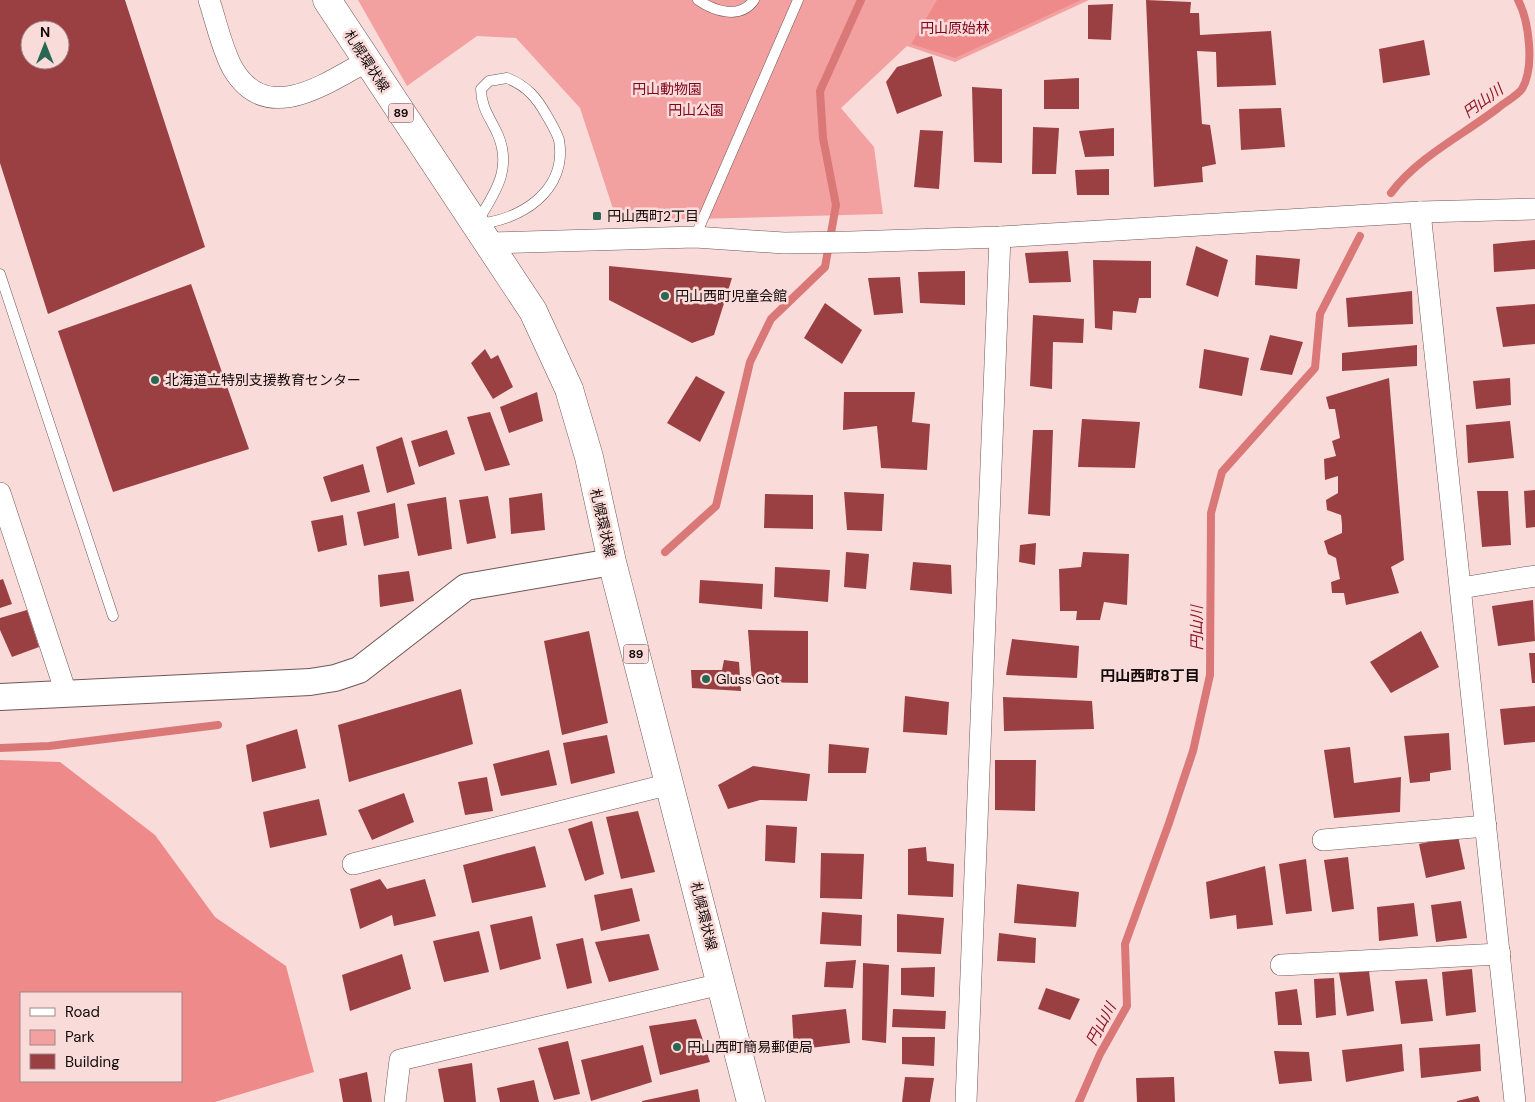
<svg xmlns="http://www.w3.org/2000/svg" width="1535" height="1102" viewBox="0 0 1535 1102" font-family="'DM Sans','Noto Sans JP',sans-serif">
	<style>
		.green { fill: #f3a1a0 }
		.forest { fill: #ef8a8a; fill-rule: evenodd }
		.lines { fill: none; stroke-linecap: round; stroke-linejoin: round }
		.stream { stroke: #da7878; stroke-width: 8 }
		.building { fill: #9a3f42; fill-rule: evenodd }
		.service-casing { stroke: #6f5756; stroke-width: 11 }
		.minor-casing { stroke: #6f5756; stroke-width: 22 }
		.tertiary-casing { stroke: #6f5756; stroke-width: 28 }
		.primary-casing { stroke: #6f5756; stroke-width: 29 }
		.service { stroke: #fff; stroke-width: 10 }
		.minor { stroke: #fff; stroke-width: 21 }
		.tertiary { stroke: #fff; stroke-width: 26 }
		.primary { stroke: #fff; stroke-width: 28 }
		.poi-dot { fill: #296753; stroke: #f9dcda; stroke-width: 2 }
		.labels { text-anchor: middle; stroke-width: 5; stroke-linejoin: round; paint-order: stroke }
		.shield { fill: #f9dcda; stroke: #584948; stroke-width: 1 }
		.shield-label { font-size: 12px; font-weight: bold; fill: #130a0a }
		.park-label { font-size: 14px; fill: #82011c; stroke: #f9dcda }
		.street-label { font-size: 14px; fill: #130a0a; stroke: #f9dcda }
		.poi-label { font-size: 14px; fill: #130a0a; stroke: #f9dcda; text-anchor: start }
		.water-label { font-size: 15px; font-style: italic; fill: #8c1425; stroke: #f9dcda }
		.neighbourhood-label { font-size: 15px; font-weight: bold; fill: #130a0a; stroke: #f9dcda }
	</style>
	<rect width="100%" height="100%" fill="#f9dcda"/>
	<path class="green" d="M358,0h731l-134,62 -48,-16 -66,62 33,39 9,67 -266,7 -37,-113 -64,-70 -39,-2 -70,50z"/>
	<g class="forest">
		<path d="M937,0h144l-126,58 -44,-14z"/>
		<path d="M0,760l60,2 95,73 60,82 71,49 28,106 -99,30h-215zM21,993h160v88h-160z"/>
	</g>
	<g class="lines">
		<g class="stream">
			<path d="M1391,193c27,-36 72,-58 107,-85 7,-6 19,-12 24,-19 13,-22 7,-68 -4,-89"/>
			<path d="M665,552l51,-46 34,-144 21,-43 54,-52 11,-62 -13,-67 -3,-47 41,-91"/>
			<path d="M0,748l49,-2 169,-21"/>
			<path d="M1079,1102l21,-48 27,-48 -2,-62 44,-121 24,-72 17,-76 1,-162 11,-41 93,-104 5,-54 40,-78"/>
		</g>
	</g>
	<g class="building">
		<path d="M0,0h125l80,247 -157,67 -48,-151zM30,30h30v30h-30z"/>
		<path d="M1146,0l45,2 -1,11h9l1,22 71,-4 5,54 -59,2 -1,-35 -19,-1 5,73 8,1 6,39 -14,3 1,15 -49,5z"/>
		<path d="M1113,4l-2,36 -23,-1v-34z"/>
		<path d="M1424,40l6,35 -47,8 -4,-34z"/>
		<path d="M932,56l10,40 -45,18 -11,-32 11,-15z"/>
		<path d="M1079,78v31h-35v-29z"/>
		<path d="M972,87l30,2v74l-28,-1z"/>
		<path d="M1281,108l4,39 -44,3 -2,-41z"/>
		<path d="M1033,127l26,1 -3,46h-24z"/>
		<path d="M1114,128v28l-29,1 -6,-26z"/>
		<path d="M920,130l23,1 -4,58 -25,-2z"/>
		<path d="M1109,169v26h-32l-2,-25z"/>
		<path d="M1535,240v29l-41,3 -1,-28z"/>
		<path d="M1196,246l32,14 -10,37 -32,-12z"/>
		<path d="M1068,251l3,31 -42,1 -4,-30z"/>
		<path d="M1256,255l44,4 -3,30 -42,-4z"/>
		<path d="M1093,260l58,1v37h-12l-3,15 -23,-2 -1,19 -17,-2z"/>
		<path d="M609,266l123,12 -18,57 -22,8 -83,-43z"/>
		<path d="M965,271v34l-45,-2 -2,-31z"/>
		<path d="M900,277l3,36 -29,2 -6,-37z"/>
		<path d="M191,284l58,165 -136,43 -55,-161z"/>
		<path d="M1412,291l1,33 -65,3 -2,-29z"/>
		<path d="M825,303l37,27 -20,34 -38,-26z"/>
		<path d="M1535,304v40l-32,3 -7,-40z"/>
		<path d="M1033,315l51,4 -1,24 -30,-1 -1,47 -22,-3z"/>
		<path d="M1270,335l33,7 -11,33 -32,-5z"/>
		<path d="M1417,345v21l-75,5v-18z"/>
		<path d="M485,349l6,10 7,-4 15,32 -20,12 -22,-36z"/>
		<path d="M1204,349l45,9 -7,38 -43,-8z"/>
		<path d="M696,376l29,16 -25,50 -33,-19z"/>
		<path d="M1389,378l15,182 -13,7 8,26 -53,12 -2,-12h-12l-1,-11 9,-3 -4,-21 -8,-4 -4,-13 18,-8v-8l-1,-10 -14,-5 -1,-10 12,-7v-17l-13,4 -1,-21 12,-3 -4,-15 8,-3 -5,-29h-6l-3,-12z"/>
		<path d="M1510,378l1,27 -35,4 -3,-28z"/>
		<path d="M537,392l6,29 -34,12 -9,-26z"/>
		<path d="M844,392h71l-3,30 18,2 -3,46 -46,-2 -4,-42 -34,4z"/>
		<path d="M490,412l20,53 -25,6 -18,-54z"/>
		<path d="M1082,419l58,3 -5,46 -57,-1z"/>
		<path d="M1510,421l4,37 -46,5 -2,-38z"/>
		<path d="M447,430l8,24 -36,13 -8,-26z"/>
		<path d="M1033,430h20l-3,86 -22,-2z"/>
		<path d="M402,437l13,47 -28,9 -11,-46z"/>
		<path d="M363,464l7,28 -39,10 -8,-25z"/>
		<path d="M1535,490v37l-9,1 -2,-37z"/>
		<path d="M1477,491h31l3,54 -29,2z"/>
		<path d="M844,492l40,2 -2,37 -35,-1z"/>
		<path d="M542,493l3,37 -34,4 -2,-36z"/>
		<path d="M765,494l48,1v34l-49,-1z"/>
		<path d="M488,496l8,42 -29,6 -8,-44z"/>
		<path d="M446,497l6,52 -34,7 -11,-52z"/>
		<path d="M395,503l4,35 -35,8 -7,-34z"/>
		<path d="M343,515l4,30 -29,7 -7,-31z"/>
		<path d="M1036,543l-1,22 -16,-3 1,-17z"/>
		<path d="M846,552l23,2 -3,35 -22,-2z"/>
		<path d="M1083,552l46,2 -2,51 -23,-3 -4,18h-24l1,-9h-17l-1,-42 22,-2z"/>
		<path d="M913,562l38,3 1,29 -42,-4z"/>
		<path d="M775,567l55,3 -2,32 -54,-5z"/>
		<path d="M409,571l5,30 -34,6 -2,-32z"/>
		<path d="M3,579l9,25 -12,4v-28z"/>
		<path d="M700,580l63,4 -1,25 -63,-6z"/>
		<path d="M1533,600l2,41 -37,5 -6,-40z"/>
		<path d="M27,610l12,37 -27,10 -12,-27v-12z"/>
		<path d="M748,630l60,1v52l-56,-1z"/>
		<path d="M589,631l19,92 -46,12 -18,-94z"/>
		<path d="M1421,631l18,36 -48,26 -21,-31z"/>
		<path d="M1012,639l67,7 -2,32 -71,-3z"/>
		<path d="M1529,653h6v30h-3z"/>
		<path d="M724,660l15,2 2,29 -49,-3 -1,-18h31z"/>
		<path d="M461,689l12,55 -124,38 -11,-57z"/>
		<path d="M905,696l44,6 -2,33 -44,-3z"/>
		<path d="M1003,697l89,4 2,28 -90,2z"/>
		<path d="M1535,706v36l-31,3 -4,-36z"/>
		<path d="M297,729l9,39 -54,14 -6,-37z"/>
		<path d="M1449,733l2,37 -21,3v8l-20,2 -6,-47z"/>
		<path d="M607,735l8,38 -44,11 -8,-41z"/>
		<path d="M829,744l40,4 -3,25h-38z"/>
		<path d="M1350,747l4,36 47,-6 -1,35 -66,6 -10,-68z"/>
		<path d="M549,750l8,35 -56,11 -8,-32z"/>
		<path d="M995,760h41l-1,51 -40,-1z"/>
		<path d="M753,766l57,8 -3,27 -47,-1 -32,9 -10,-24z"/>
		<path d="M487,777l6,34 -28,4 -7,-33z"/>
		<path d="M404,793l10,29 -42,18 -14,-30z"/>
		<path d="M319,799l8,36 -57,13 -7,-36z"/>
		<path d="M638,811l17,61 -34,7 -15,-62z"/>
		<path d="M592,821l12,53 -19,7 -17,-52z"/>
		<path d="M766,825l31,2 -2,36 -30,-2z"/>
		<path d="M1458,836l7,33 -39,9 -7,-34z"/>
		<path d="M535,846l11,41 -74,16 -9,-38z"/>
		<path d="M926,847l1,14 27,3 -1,33 -45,-2v-46z"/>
		<path d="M821,853l43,1 -2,45 -42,-1z"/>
		<path d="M1348,857l6,52 -22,3 -8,-52z"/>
		<path d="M1306,859l6,52 -26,3 -7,-50z"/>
		<path d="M1265,866l8,59 -36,4 -1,-14 -26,4 -4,-37z"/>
		<path d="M380,879l7,10 38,-10 11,37 -42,10 -2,-11 -32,14 -10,-40z"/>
		<path d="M1017,884l62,8 -3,35 -62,-4z"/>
		<path d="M632,888l8,33 -39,10 -7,-36z"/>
		<path d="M1461,901l6,37 -31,4 -5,-37z"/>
		<path d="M1414,903l4,33 -39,5 -2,-34z"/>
		<path d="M822,912l40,3 -1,31 -41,-2z"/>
		<path d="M897,914l47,4 -3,36 -44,-2z"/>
		<path d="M532,916l9,43 -41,11 -10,-45z"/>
		<path d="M479,931l10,41 -45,10 -11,-41z"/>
		<path d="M999,933l37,5 -1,25 -38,-2z"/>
		<path d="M649,934l10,36 -50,12 -14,-40z"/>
		<path d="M583,938l9,45 -25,6 -11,-45z"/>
		<path d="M402,954l9,35 -61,22 -8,-36z"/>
		<path d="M856,960l-3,28 -29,-1 2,-25z"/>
		<path d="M863,963l26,2 -3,78 -24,-3z"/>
		<path d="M935,967l-1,30 -33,-2v-27z"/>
		<path d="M1472,969l4,43 -30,4 -4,-44z"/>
		<path d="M1369,971l5,40 -27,5 -8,-43z"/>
		<path d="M1334,978l2,37 -20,3 -2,-39z"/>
		<path d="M1427,979l6,42 -32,3 -6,-43z"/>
		<path d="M1046,988l34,11 -10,21 -32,-11z"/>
		<path d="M1297,989l5,36h-24l-3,-33z"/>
		<path d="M846,1009l4,34 -56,7 -2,-35z"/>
		<path d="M893,1009l53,2 -1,18 -53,-2z"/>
		<path d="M696,1019l14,43 -50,13 -11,-49z"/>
		<path d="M902,1037h33l-1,29 -32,-2z"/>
		<path d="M568,1041l12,53 -26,6 -16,-52z"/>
		<path d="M1402,1044l2,27 -58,11 -4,-32z"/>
		<path d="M1480,1044l1,27 -60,7 -2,-30z"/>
		<path d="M643,1045l9,37 -61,19 -10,-41z"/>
		<path d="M1274,1051l35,1 3,29 -33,3z"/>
		<path d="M472,1063l4,39h-32l-6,-33z"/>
		<path d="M367,1072l5,30h-29l-4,-23z"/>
		<path d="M905,1077l29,1 -4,24h-28z"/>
		<path d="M1174,1077l1,25h-38l-1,-24z"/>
		<path d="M534,1080l5,22h-39l-3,-14z"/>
		<path d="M698,1089l2,13h-58v-1z"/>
		<path d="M1478,1096l2,6h-23v-1z"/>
	</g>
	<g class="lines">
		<g class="service-casing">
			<g id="service">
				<path d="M698,0c16,11 42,20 56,0"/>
				<path d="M507,78c20,8 30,20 40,38 4,7 10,17 12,24 9,51 -39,81 -83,84 17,-29 37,-53 22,-89 -7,-16 -17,-27 -17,-46l8,-8z"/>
				<path d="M695,237l103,-237"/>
				<path d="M0,274l113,342"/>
			</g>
		</g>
		<g class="minor-casing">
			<g id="minor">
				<path d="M209,0c7,21 13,50 24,69 34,57 92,15 134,-8"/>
				<path d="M1420,212l95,890"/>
				<path d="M489,243l206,-6 89,6 67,-1 149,-5 420,-25 115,-3"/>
				<path d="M0,493l66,200"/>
				<path d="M1461,588l74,-12"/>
				<path d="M1323,840l163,-14"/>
				<path d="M353,864l317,-80"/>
				<path d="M1281,965l219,-11"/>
				<path d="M395,1102l5,-42 321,-76"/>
				<path d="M966,1102l34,-865"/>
			</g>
		</g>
		<g class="tertiary-casing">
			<path id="tertiary" d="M0,697l310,-15 25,-4 24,-8 107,-83 146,-25"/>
		</g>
		<g class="primary-casing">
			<path id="primary" d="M327,0l206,311 36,78 20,68 23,105 139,540"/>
		</g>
		<use href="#service" class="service"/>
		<use href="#minor" class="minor"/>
		<use href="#tertiary" class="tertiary"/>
		<use href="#primary" class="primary"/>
	</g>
	<g class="poi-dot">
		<rect x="592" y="211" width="10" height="10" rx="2.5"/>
		<circle cx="665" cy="296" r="5"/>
		<circle cx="155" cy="380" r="5"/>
		<circle cx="706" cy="679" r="5"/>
		<circle cx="677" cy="1047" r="5"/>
	</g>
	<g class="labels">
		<g class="shield">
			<rect x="388.5" y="103.5" width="25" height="19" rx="4"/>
			<rect x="623.5" y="644.5" width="25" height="19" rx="4"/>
		</g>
		<g class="shield-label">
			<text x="401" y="117">89</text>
			<text x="636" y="658">89</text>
		</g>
		<g class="park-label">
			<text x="955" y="33">円山原始林</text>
			<text x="667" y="94">円山動物園</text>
			<text x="696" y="115">円山公園</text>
		</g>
		<g class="street-label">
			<text transform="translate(367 61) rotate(57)" y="5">札幌環状線</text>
			<text transform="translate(603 523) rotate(77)" y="5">札幌環状線</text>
			<text transform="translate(704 916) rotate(76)" y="5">札幌環状線</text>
		</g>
		<g class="poi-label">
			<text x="607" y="221">円山西町2丁目</text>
			<text x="675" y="301">円山西町児童会館</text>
			<text x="165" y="385">北海道立特別支援教育センター</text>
			<text x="716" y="684">Gluss Got</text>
			<text x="687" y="1052">円山西町簡易郵便局</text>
		</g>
		<g class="water-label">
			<text transform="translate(1483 101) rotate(-36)" y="5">円山川</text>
			<text transform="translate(1197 628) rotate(-90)" y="5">円山川</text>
			<text transform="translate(1101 1024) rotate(-62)" y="5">円山川</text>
		</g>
		<g class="neighbourhood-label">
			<text x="1150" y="681">円山西町8丁目</text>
		</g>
	</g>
	<rect x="20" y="992" width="162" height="90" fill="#f9dcda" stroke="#9d8887"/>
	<rect x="30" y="1008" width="25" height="8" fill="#ffffff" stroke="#9d8887"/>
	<text x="65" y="1017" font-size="15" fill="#130a0a">Road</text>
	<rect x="30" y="1030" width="25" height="15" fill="#f3a1a0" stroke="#9d8887"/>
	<text x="65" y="1042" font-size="15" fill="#130a0a">Park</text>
	<rect x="30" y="1054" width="25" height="15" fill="#9a3f42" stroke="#9d8887"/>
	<text x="65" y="1067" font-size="15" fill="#130a0a">Building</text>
	<g transform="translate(45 45)"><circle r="24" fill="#f9dcda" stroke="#9d8887"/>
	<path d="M0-4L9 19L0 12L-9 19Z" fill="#296753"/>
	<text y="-8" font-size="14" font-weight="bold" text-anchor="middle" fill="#130a0a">N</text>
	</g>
</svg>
